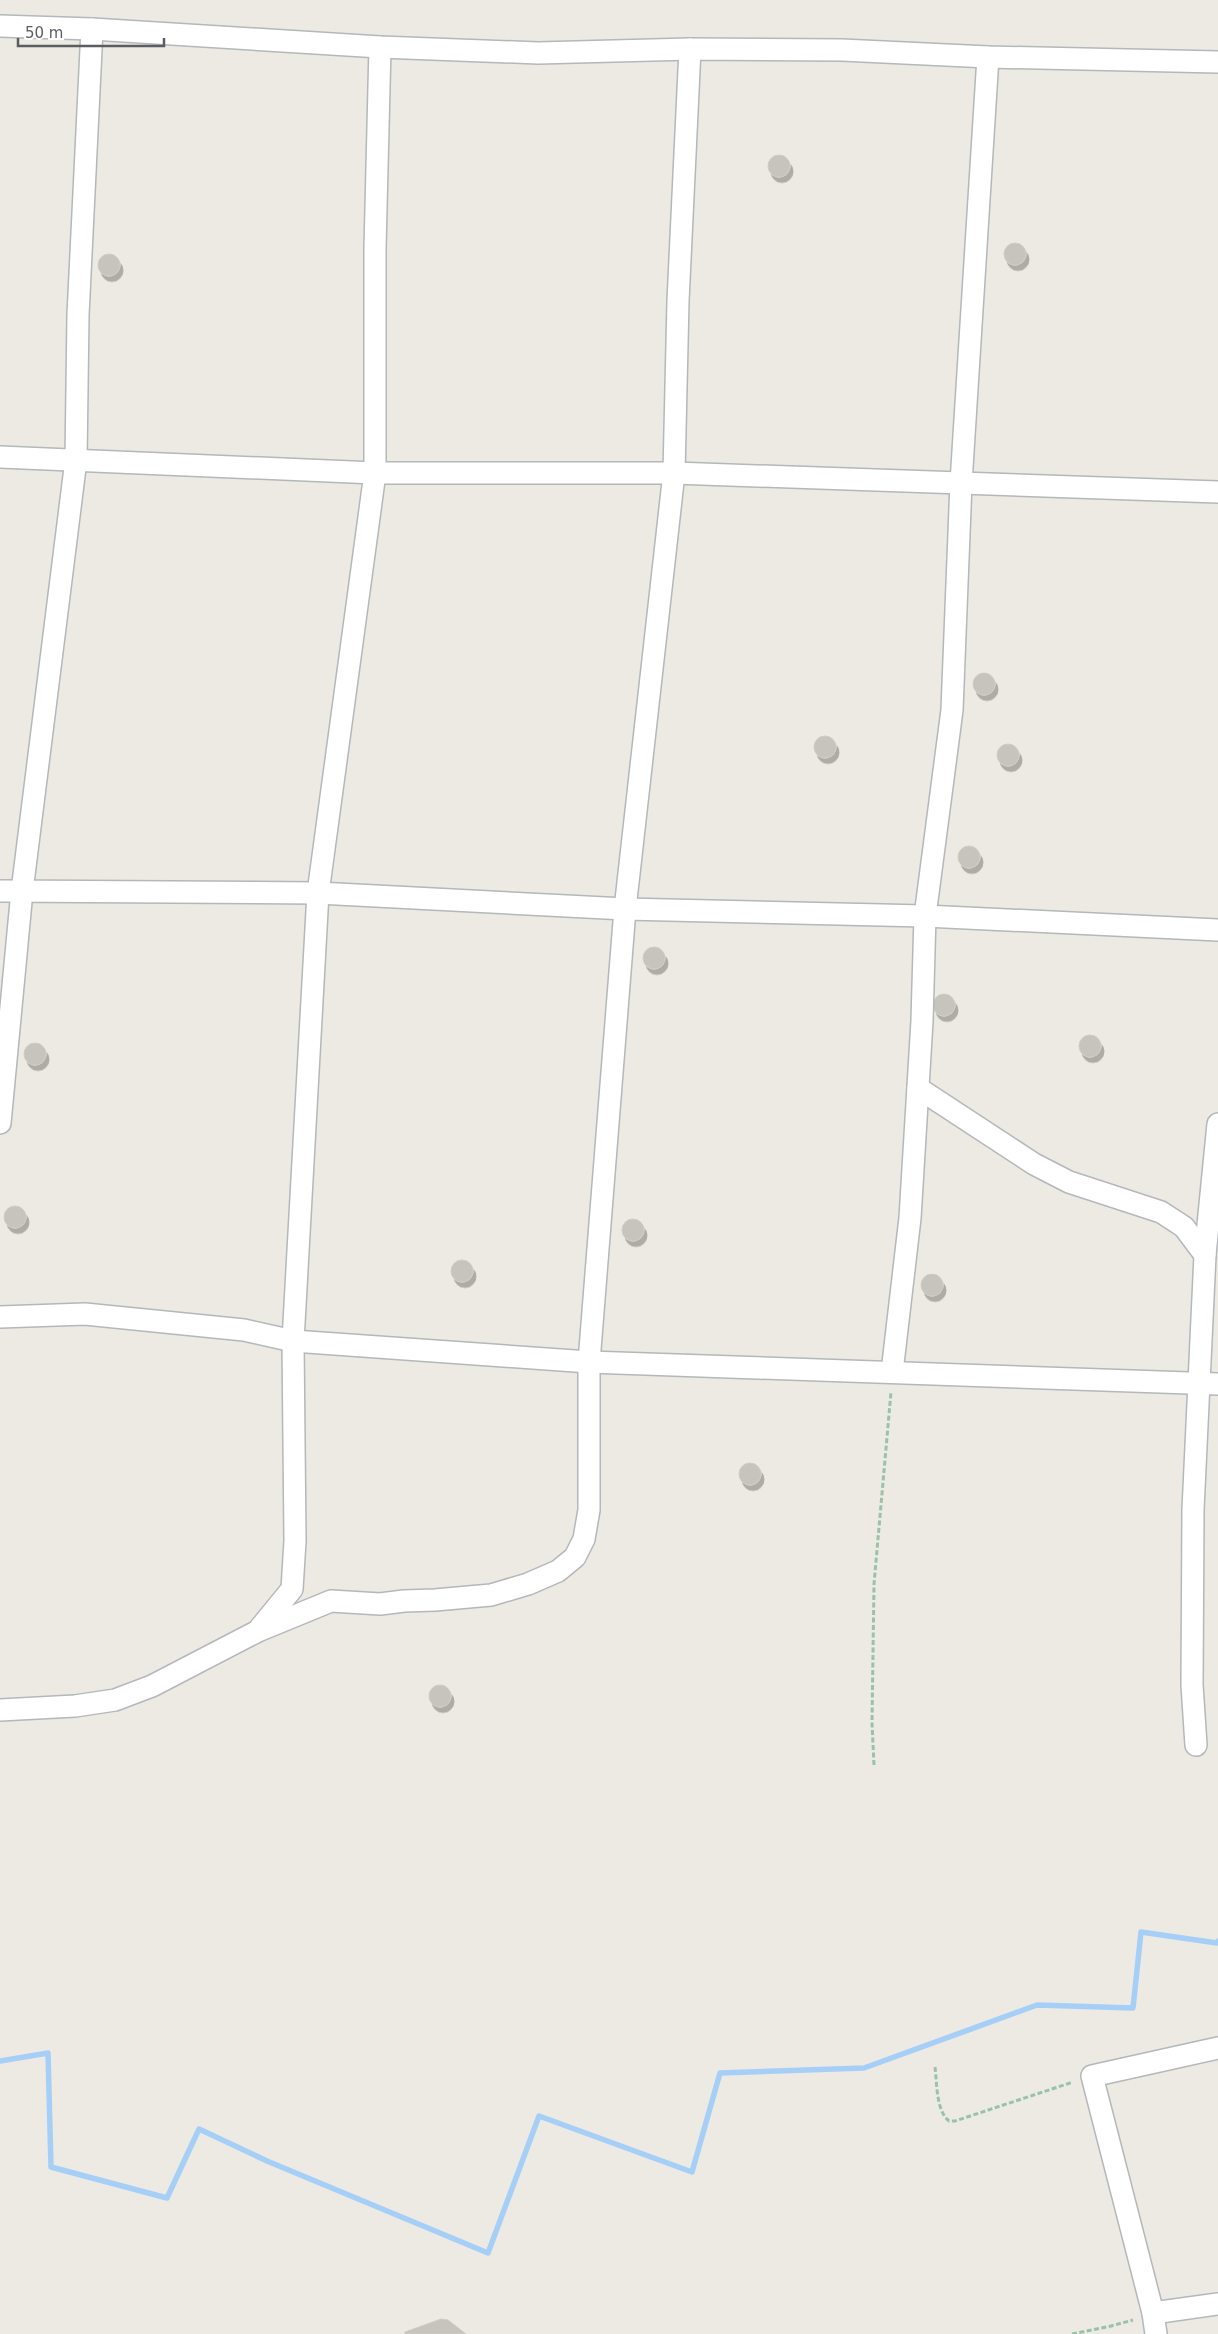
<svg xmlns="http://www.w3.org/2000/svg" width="1218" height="2334" viewBox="0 0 1218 2334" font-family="'DejaVu Sans',sans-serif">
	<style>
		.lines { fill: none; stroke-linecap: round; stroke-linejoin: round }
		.stream { stroke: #a6cff8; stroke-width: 5.5 }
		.building { fill: #c7c4be; stroke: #d0ccc0; filter: url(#shadow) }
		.minor-casing { stroke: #b4b7bb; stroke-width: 24 }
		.path { stroke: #9ac2a8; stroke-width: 3; stroke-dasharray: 5 2.5; stroke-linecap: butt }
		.minor { stroke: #fff; stroke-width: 21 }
	</style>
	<defs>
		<filter id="shadow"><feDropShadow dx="3" dy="5.5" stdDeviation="0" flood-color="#0004"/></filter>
	</defs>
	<rect width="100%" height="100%" fill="#eceae2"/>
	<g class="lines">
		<path class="stream" d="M0,2061l48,-8 3,114 116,31 32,-69 68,32 221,92 51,-137 153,56 28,-99 144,-5 173,-63 96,3 8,-76 76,11 1,-2"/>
	</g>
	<g class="building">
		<circle cx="779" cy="166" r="11"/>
		<circle cx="1015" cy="254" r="11"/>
		<circle cx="109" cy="265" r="11"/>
		<circle cx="984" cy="684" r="11"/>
		<circle cx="825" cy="747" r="11"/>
		<circle cx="1008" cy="755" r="11"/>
		<circle cx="969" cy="857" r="11"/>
		<circle cx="654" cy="958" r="11"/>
		<circle cx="944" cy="1005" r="11"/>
		<circle cx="1090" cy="1046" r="11"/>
		<circle cx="35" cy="1054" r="11"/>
		<circle cx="15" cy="1217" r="11"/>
		<circle cx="633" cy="1230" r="11"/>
		<circle cx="462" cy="1271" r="11"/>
		<circle cx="932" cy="1285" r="11"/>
		<circle cx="750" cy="1474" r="11"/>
		<circle cx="440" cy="1696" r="11"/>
		<path d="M441,2319l7,1 18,14h-61v-2z"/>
	</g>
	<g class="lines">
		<g class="minor-casing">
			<g id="minor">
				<path d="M0,26l92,3 288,18 158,6 152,-4 152,1 146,7 230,5"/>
				<path d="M0,457l375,16h299l544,19"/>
				<path d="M0,891l318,2 307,16 300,7 293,14"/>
				<path d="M918,1088l116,76 35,18 92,30 23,15 21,28"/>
				<path d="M0,1123l22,-232 54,-431 2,-145 14,-286"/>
				<path d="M0,1317l85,-3 159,16 49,11 296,21 629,22"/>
				<path d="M892,1372l18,-154 12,-197 3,-105 27,-206 9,-227 27,-426"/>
				<path d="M260,1628l32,-39 3,-48 -2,-200 25,-448 57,-420v-225l5,-201"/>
				<path d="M0,1710l75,-4 40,-6 37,-14 106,-55 73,-30 49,3 24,-3 31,-1 56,-5 37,-11 30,-13 17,-14 9,-18 5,-29v-148l36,-453 49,-436 4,-172 12,-252"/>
				<path d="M1196,1745l-4,-60 1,-175 12,-255 13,-131"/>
				<path d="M1218,2048l-126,28 61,237 65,-9"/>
				<path d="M1153,2313l3,21"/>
			</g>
		</g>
		<g class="path">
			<path d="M874,1765l-2,-42 2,-139 17,-192"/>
			<path d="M935,2067c2,16 1,44 14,54h6l118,-39"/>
			<path d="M1072,2334l39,-8 22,-6"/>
		</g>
		<use href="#minor" class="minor"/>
	</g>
	<path d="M18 38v8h146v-8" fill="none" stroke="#5a5d61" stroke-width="2.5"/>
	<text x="25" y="38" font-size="15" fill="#5a5d61" stroke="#ffffff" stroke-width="4" paint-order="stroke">50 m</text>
</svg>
